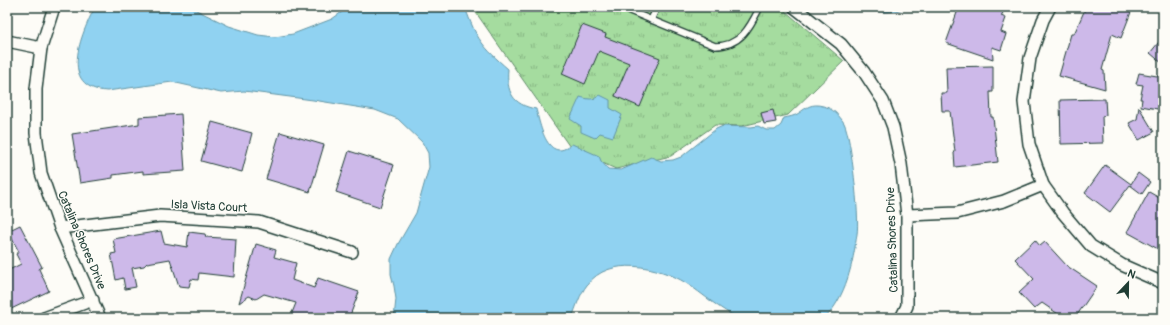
<svg xmlns="http://www.w3.org/2000/svg" width="1170" height="325" viewBox="0 0 1170 325" font-family="Pangolin,sans-serif">
	<style>
		.park { fill: url(#park-tufts); stroke: #628c6a }
		.water { fill: #90d2f1; stroke: #6396a5 }
		.building { fill: #cdb9e9; stroke: #1f3d34 }
		.lines { fill: none; stroke-linecap: round; stroke-linejoin: round }
		.lane-casing { stroke: #1f3d34; stroke-width: 8 }
		.street-casing { stroke: #1f3d34; stroke-width: 14 }
		.lane { stroke: #fdfcf7; stroke-width: 5.5 }
		.street { stroke: #fdfcf7; stroke-width: 11 }
		.labels { text-anchor: middle; stroke-width: 3; stroke-linejoin: round; paint-order: stroke }
		.street-label { font-size: 12px; fill: #1f3d34; stroke: #fdfcf7 }
	</style>
	<defs>
		<pattern id="park-tufts" width="24" height="20" patternUnits="userSpaceOnUse"><rect width="24" height="20" fill="#a5dc9f"/><path d="M3 7l-1-3M5 7V3M7 7l1-3M15 17l-1-3M17 17v-4M19 17l1-3" fill="none" stroke="#86b482"/></pattern>
	</defs>
	<rect width="100%" height="100%" fill="#fdfcf7"/>
	<filter id="ink" filterUnits="userSpaceOnUse"><feTurbulence type="fractalNoise" baseFrequency=".025" numOctaves="2"/><feDisplacementMap in="SourceGraphic" scale="8" xChannelSelector="R" yChannelSelector="G"/><feConvolveMatrix kernelMatrix="1 2 1 2 8 2 1 2 1" color-interpolation-filters="sRGB"/></filter>
	<g filter="url(#ink)">
		<path class="park" d="M472,7h304l8,3 60,51 -56,54 -46,11 -27,-1 -44,31 -55,13 -44,-19z"/>
		<g class="water">
			<path d="M95,7h95l39,19 29,9 17,2 18,-3 39,-15 17,-12h116c11,32 18,40 43,62 -2,23 5,36 28,40 4,16 12,56 36,35l27,12 2,5 7,8 13,1 30,-13 10,4 12,-1 8,-3 35,-28 7,-3 28,1 7,-1 8,4h9l6,-5 3,-7c5,-1 11,-2 15,-5 8,-6 13,-10 24,-7 9,2 16,9 21,17 7,13 16,95 13,111 -4,29 -11,63 -32,84 -22,0 -43,0 -65,0 -6,0 -15,2 -21,0 -18,-7 -37,-25 -53,-35 -27,-17 -77,-28 -99,2 -7,9 -11,22 -15,33h-178l2,-19 -2,-13 -3,-12v-15l7,-15 18,-31 13,-46 -1,-14 -6,-11 -24,-23 -23,-9 -62,-10 -69,-9 -23,2 -49,-11 -65,9c-49,-3 -26,-57 -12,-84z"/>
			<path d="M862,7h45c-15,7 -29,6 -45,0z"/>
			<path d="M600,95l10,5v8l12,7 -9,22 -13,-4 -5,5 -14,-6v-6l-11,-7 10,-22c8,2 13,4 20,-2z"/>
		</g>
		<g class="building">
			<path d="M959,7h47l-5,9 5,2 -5,14 5,2 -5,16 -9,-3 1,12 -47,-16z"/>
			<path d="M1086,7h47l-12,31 -9,-4 -10,36 2,1 1,18 -46,-13 12,-42h3z"/>
			<path d="M582,25l24,9 -1,3 55,21 -20,49 -25,-11 14,-33 -30,-12 -14,33 -23,-10z"/>
			<path d="M1163,37v27l-13,-11z"/>
			<path d="M993,66v26h-3l1,25h2l5,45 -43,5 -1,-14 1,-1 -5,-41h-8l-1,-18h6l-1,-26z"/>
			<path d="M1139,73l24,4v33l-22,-4 1,-7h-2l3,-14 -7,-1z"/>
			<path d="M1105,99l1,16 -4,1 1,27 -42,1 -1,-44z"/>
			<path d="M1139,107l15,25 -15,8 -10,-17 8,-4z"/>
			<path d="M773,110l3,12 -12,2 -3,-11z"/>
			<path d="M181,114l4,57 -42,3v-3l-30,4v3l-33,5 -8,-49 67,-10v-7z"/>
			<path d="M212,122l40,11 -10,39 -41,-11z"/>
			<path d="M280,132l44,13 -14,47 -44,-13z"/>
			<path d="M349,151l45,14 -14,42 -44,-15z"/>
			<path d="M1105,165l26,19 7,-11 12,9 -8,12 -12,-9 -20,27 -25,-19z"/>
			<path d="M1149,192l14,8v40l-5,9 -31,-17z"/>
			<path d="M20,225l22,42 -3,2 10,22 -42,20v-40l14,-7 -5,-10 3,-2 -11,-21z"/>
			<path d="M161,231l3,12 23,4 2,-15 16,2 1,3 30,2 -2,38 -35,-4 -1,7 -7,-1 -2,8 -10,-1 -9,-27 -23,4 -3,3 -12,2 4,19 -11,2 -2,-11 -7,2 -5,-26 5,-1 -3,-14z"/>
			<path d="M1035,240l5,6 5,-4 22,24 30,20 -22,32h-11l-22,-15 -8,6 -15,-16 15,-14 -19,-20z"/>
			<path d="M256,244l20,6 -2,7 22,6 -4,17 22,8 4,-10 41,14 -10,26h-59l6,-15 -32,-9 -8,5 -7,-3 -10,7z"/>
		</g>
		<g class="lines">
			<g class="lane-casing">
				<g id="lane">
					<path d="M620,7l95,39c26,0 35,-19 45,-39"/>
					<path d="M651,20l6,-13"/>
				</g>
			</g>
			<g class="street-casing">
				<g id="street">
					<path d="M54,7l-13,41 -5,41v44l5,40 19,55 40,90"/>
					<path d="M794,7l47,37 23,28 19,29 10,26 8,37 6,51v91l-6,12"/>
					<path d="M1050,7l-7,13 -13,38 -6,44 5,42 14,41 20,28 28,33 31,19 41,18"/>
					<path d="M7,41l34,7"/>
					<path d="M907,215l50,-2 47,-12 39,-16"/>
					<path d="M60,228l100,-12 99,6 93,30"/>
					<path d="M44,318l49,-18"/>
				</g>
			</g>
			<use href="#lane" class="lane"/>
			<use href="#street" class="street"/>
		</g>
	</g>
	<g class="labels">
		<g class="street-label">
			<text transform="translate(209 206) rotate(3)" y="4">Isla Vista Court</text>
			<text transform="translate(82 240) rotate(67)" y="4">Catalina Shores Drive</text>
			<text transform="translate(892 240) rotate(-92)" y="4">Catalina Shores Drive</text>
		</g>
	</g>
	<rect width="1170" height="325" fill="none" stroke="#fdfcf7" stroke-width="24"/>
	<rect x="12" y="12" width="1146" height="301" fill="none" stroke="#1f3d34" stroke-width="1.5" filter="url(#ink)"/>
	<g transform="translate(1128 283) rotate(22)" stroke="#fdfcf7" stroke-width="3" paint-order="stroke">
	<path d="M0-3L7 15L0 10L-7 15Z" fill="#1f3d34"/>
	<text y="-6" font-size="11" font-weight="bold" text-anchor="middle" fill="#1f3d34">N</text>
	</g>
</svg>
